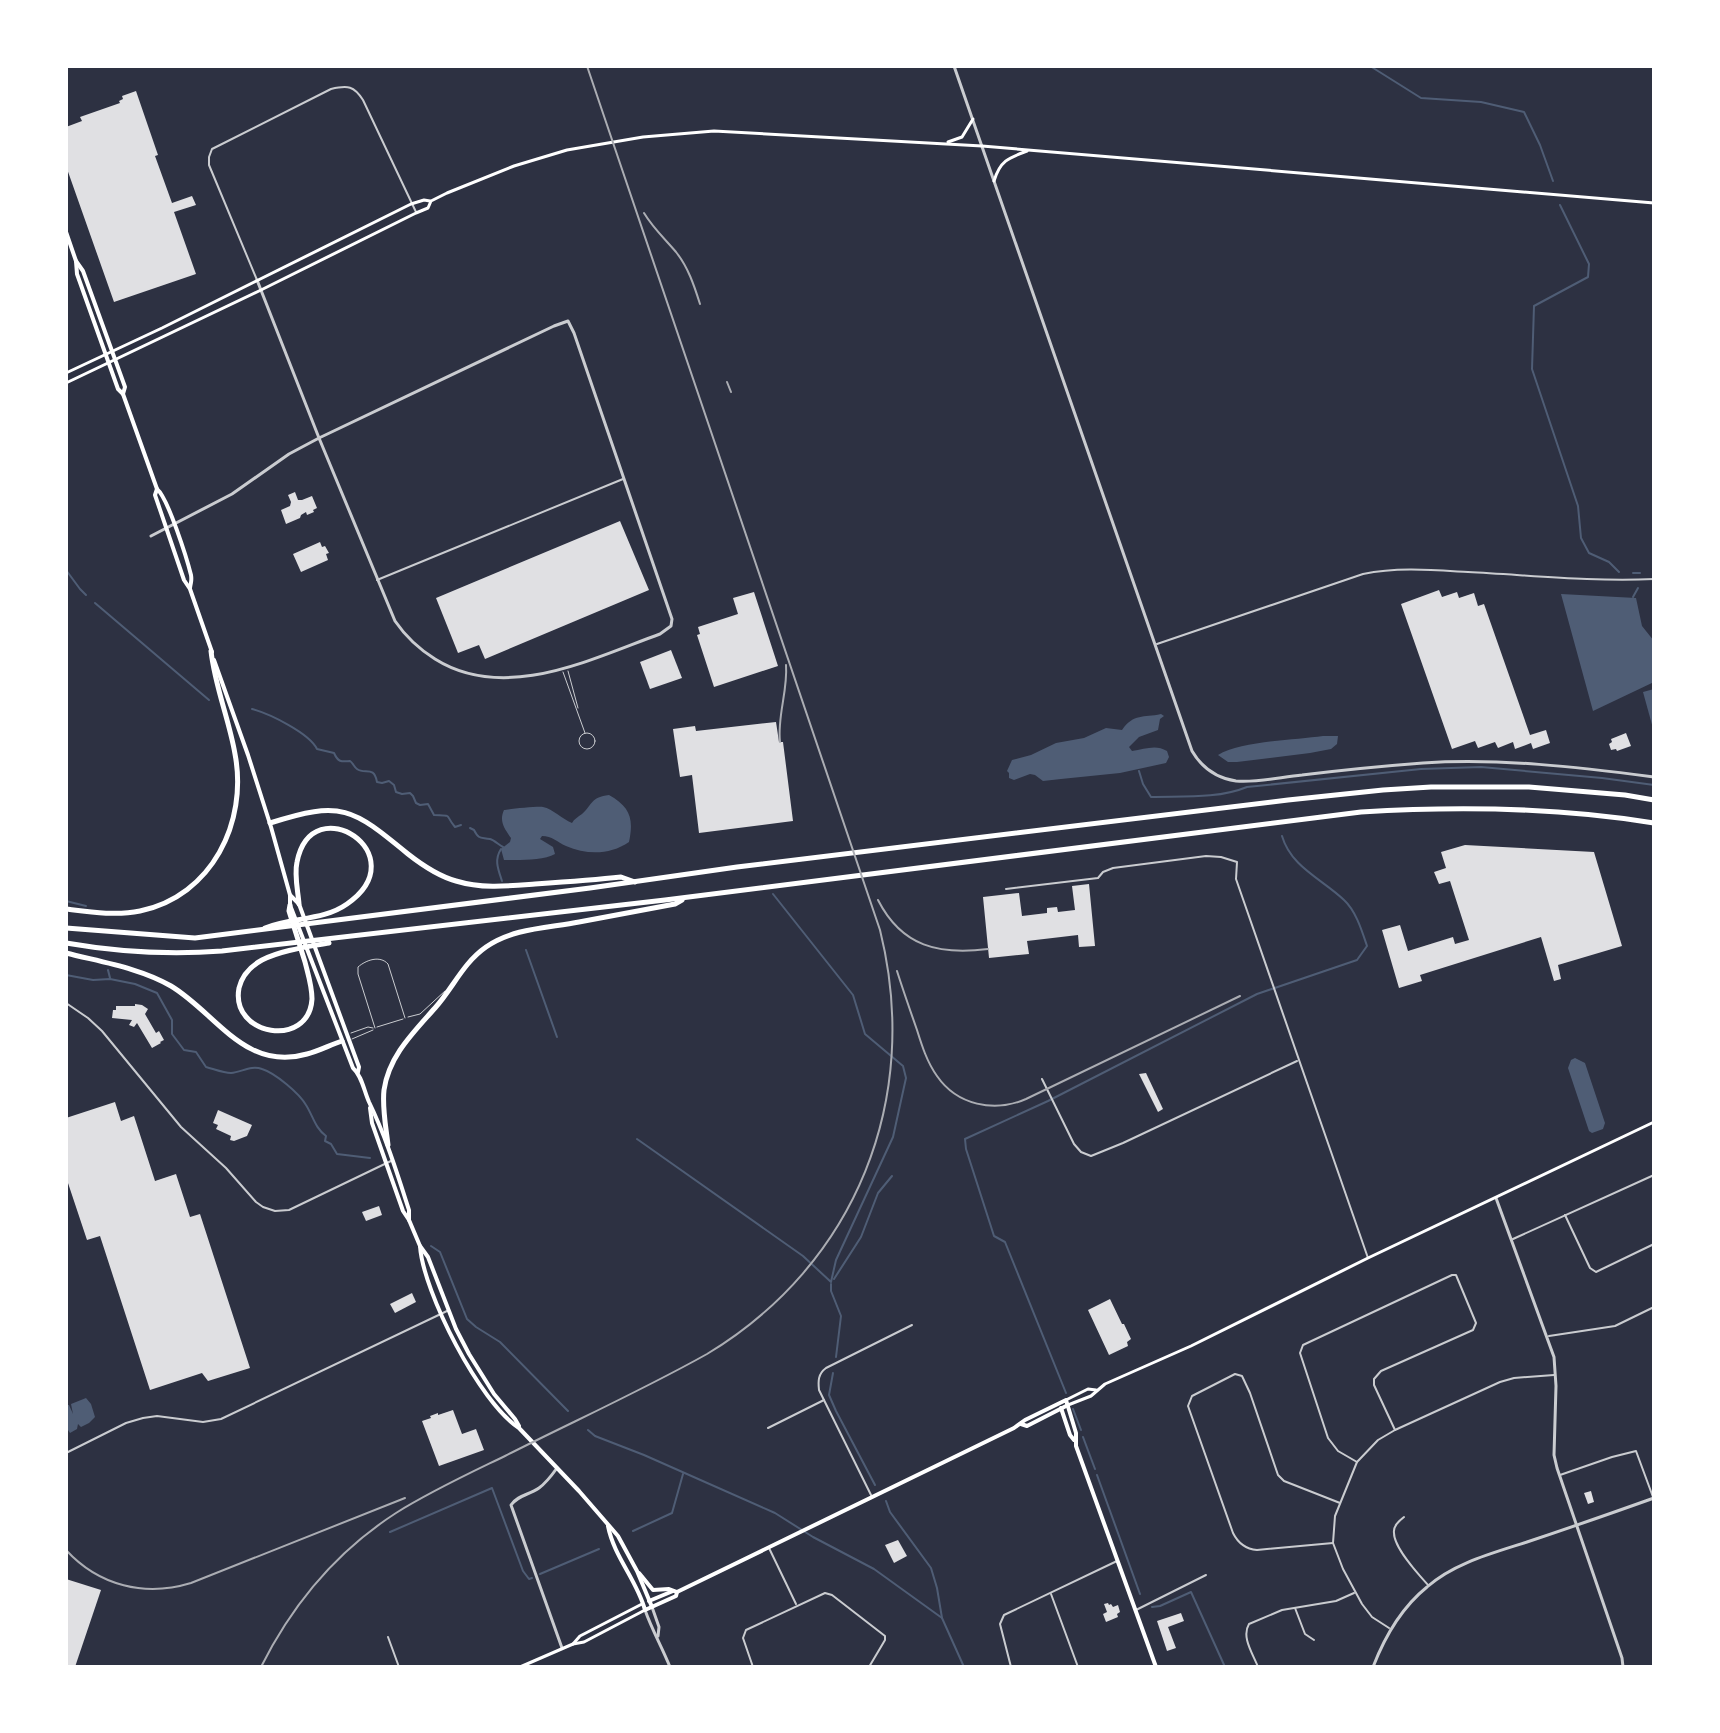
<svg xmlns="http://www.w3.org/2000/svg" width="1720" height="1733" viewBox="0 0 1720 1733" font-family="Overpass,sans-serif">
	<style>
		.water { fill: #4f5d75 }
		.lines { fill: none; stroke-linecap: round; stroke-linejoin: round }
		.stream { stroke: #4f5d75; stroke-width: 2 }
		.building { fill: #e0e0e3 }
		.service { stroke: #caccd0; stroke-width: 1 }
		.minor { stroke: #caccd0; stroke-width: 2 }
		.tertiary { stroke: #caccd0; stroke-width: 3 }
		.secondary { stroke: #fff; stroke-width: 3 }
		.primary { stroke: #fff; stroke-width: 4 }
		.motorway { stroke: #fff; stroke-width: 5 }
		.rail { stroke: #abadb3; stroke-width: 2 }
	</style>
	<rect width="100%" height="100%" fill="#2d3142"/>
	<g class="water">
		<path d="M1561,594l75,4 6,28 12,15v41l-61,29z"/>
		<path d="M1654,689v43l-11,-40z"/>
		<path d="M1161,714l3,2 -4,3 -2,11 -19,7 -10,10 3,4c13,-2 24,-7 35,0l2,6 -3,6 -46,10 -59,6 -18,2 -8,-6 -5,-1 -16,6 -5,-2v-5l-2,-2 5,-11 19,-5 25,-12 28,-5 22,-10 16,2c12,-17 21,-12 39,-16z"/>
		<path d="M1323,736h15l-1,8 -6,5 -21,4 -73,9h-9l-10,-7c23,-14 77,-15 105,-19z"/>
		<path d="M609,795c21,12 25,23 20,47 -19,13 -42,13 -63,4 -9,-4 -14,-10 -24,-10l-2,3 13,8 2,7c-12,7 -37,6 -51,6l-3,-11 9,-7 1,-4c-7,-10 -12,-17 -7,-28 5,-1 35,-4 39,-3 10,2 19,12 29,16 2,-4 6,-6 10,-9 11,-10 9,-17 27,-19z"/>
		<path d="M1575,1058l10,5 20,60 -2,6 -11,4 -3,-2 -21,-63 3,-8z"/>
		<path d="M86,1398l5,6 4,13 -6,6 -8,4 -3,-3 -1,5 -7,4 -4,-6v-22h3l4,9 -2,-10z"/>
	</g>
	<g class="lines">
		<g class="stream">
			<path d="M1370,66l51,32 60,4 43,10 16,33 13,36"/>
			<path d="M1560,205l29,59 -1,13 -54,29 -2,63 46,137 3,32 8,15 20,9 10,10"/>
			<path d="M66,570l14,19 6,6"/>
			<path d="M1633,573h7"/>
			<path d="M1633,597l5,-9"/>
			<path d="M95,603l114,97"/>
			<path d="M252,709c18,5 57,24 65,40l17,4c4,9 7,9 16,8 3,2 4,6 7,8 8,6 17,-4 20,13l5,1 7,-2 5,4 2,7 6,2 8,-1 3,3 3,7 4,2 8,-1 6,11c20,1 10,-1 21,12l6,-2"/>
			<path d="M1139,771l4,13 8,13c31,-1 67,2 96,-10l174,-18 60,-2 121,11 52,7"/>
			<path d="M470,828l4,2c5,10 7,7 16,9 4,1 9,6 13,8"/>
			<path d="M501,849c-7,11 -3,20 1,32"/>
			<path d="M66,901l20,5"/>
			<path d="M526,950l31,87"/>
			<path d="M108,970l2,8"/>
			<path d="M66,975l27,5 17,-1 25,5 22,9 15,27v14l12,16 12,2 10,15c8,2 17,6 25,6 11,-1 20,-8 31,-4 13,4 37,24 44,36 7,11 9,23 20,31l-1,5 6,3 6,10 33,4"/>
			<path d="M637,1139l166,117 28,26 5,-22 57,-123 13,-59 -3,-12 -38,-32 -12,-39 -80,-101"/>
			<path d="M431,1246l9,6 27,67 9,8 24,15 68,69"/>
			<path d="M834,1279l27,-42 17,-44 14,-17"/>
			<path d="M831,1284v7l10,25 -5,41"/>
			<path d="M833,1373l-4,22 7,16 39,74"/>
			<path d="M1066,1393l-61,-151 -11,-6 -28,-87 -1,-10 83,-38 209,-107 100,-34 10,-14c-5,-15 -11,-35 -23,-46 -22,-21 -53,-33 -62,-64"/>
			<path d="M1073,1409l8,21"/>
			<path d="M588,1430l7,6 49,19 131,58 38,24 61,32 68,49"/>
			<path d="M1083,1437l12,32"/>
			<path d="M1097,1475l43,119"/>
			<path d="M886,1501l4,11 41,56 6,20 5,30 22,49"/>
			<path d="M633,1531l39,-18 11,-39"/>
			<path d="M390,1532l102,-44 31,83 6,8 3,-1"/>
			<path d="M540,1574l59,-25"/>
			<path d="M1152,1607l8,-1 31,-14 34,75"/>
		</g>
	</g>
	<g class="building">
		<path d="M136,91l22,64 -3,1 17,47 20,-7 4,9 -22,7 22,62 -82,28 -48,-136v-39l16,-6 -2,-4 40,-14 -1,-2 4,-2 -1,-3z"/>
		<path d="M295,492l3,8h4l10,-4 5,12 -4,2 1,2 -7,3 -1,-3 -5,3 -1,3 -14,6 -5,-14 9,-4 1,-4 -3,-7z"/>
		<path d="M620,521l29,69 -164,69 -6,-14 -21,8 -22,-55z"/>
		<path d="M320,542l2,5 3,-1 4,7 -3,1 2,6 -27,12 -8,-18z"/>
		<path d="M1439,590l3,7 15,-5 2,6 15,-5 4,13 6,-2 46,131 16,-5 4,13 -17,6 -2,-6 -16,6 -2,-7 -15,6 -3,-6 -17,6 -3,-7 -23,8 -51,-145z"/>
		<path d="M754,592l24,74 -64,21 -17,-52 3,-1 -2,-7 40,-13 -5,-16z"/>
		<path d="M671,650l11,28 -32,11 -10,-27z"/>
		<path d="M776,722l3,20h4l10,79 -94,12 -7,-58 -12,2 -7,-48 22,-3 1,5z"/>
		<path d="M1626,733l5,13 -14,5 -1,-2 -5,1 -2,-6 3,-2 -1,-3z"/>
		<path d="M1465,845l129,7 28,94 -64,19 3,14 -7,2 -13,-44 -121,38 2,6 -23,7 -17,-58 18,-5 8,26 45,-14 2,7 14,-4 -19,-59 -11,3 -5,-12 12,-4 -5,-16z"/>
		<path d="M1089,884l6,62 -16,1 -1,-12 -51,6 2,13 -40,4 -6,-61 36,-4 3,23 25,-3v-5l10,-1 1,5 17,-2 -3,-24z"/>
		<path d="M135,1004l7,1 6,4 -3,5 11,19 3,-2 5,9 -4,2 1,1 -9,5 -15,-25 -3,4 -5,-2 3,-5 -20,-2 1,-8h3v-4h19z"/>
		<path d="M1146,1073l17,36 -5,3 -19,-38z"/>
		<path d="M115,1102l6,19 13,-5 21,65 21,-7 14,43 10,-3 50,154 -42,13 -6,-8 -52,17 -50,-154 -13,4 -21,-63v-59z"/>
		<path d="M218,1110l34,15 -5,11 -13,5 -4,-1 1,-4 -15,-7 2,-4 -5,-2z"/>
		<path d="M379,1206l3,9 -16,6 -4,-9z"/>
		<path d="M412,1293l4,9 -21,11 -5,-9z"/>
		<path d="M1110,1299l12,25h2l7,15 -4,3 1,4 -19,9 -21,-45z"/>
		<path d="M453,1410l9,24 14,-5 8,21 -45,16 -17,-45 9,-3 -1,-2 8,-3v2z"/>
		<path d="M1591,1491l3,11 -6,2 -4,-11z"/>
		<path d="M898,1540l9,16 -13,7 -9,-18z"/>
		<path d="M66,1579l35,11 -26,77h-9z"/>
		<path d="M1108,1603l1,2 2,-1 2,3 5,-2 2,7 -3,2 1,3 -12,5 -3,-8 4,-2 -3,-8z"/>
		<path d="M1181,1613l3,8 -16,6 8,21 -9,3 -10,-30z"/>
	</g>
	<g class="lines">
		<g class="service">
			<path d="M568,671l10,37"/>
			<path d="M563,672l22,61"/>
			<circle cx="587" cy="741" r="8"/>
			<path d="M408,1017l12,-3 25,-23"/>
			<path d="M377,1027l26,-8"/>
			<path d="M375,1028l-17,-54v-7c8,-7 22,-12 30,-3l17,54"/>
			<path d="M351,1033l17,-6 5,1"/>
			<path d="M352,1039l21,-9"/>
		</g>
		<g class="minor">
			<path d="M257,280l-48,-115v-8l3,-8 8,-4 111,-56c17,-4 23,-3 32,11l53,112"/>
			<path d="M377,580l246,-101"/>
			<path d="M1157,644l206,-70c35,-7 69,-4 105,-2 61,3 124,10 186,7"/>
			<path d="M1006,889l92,-11 5,-6 10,-4 93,-12 15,1 16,5 -1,17 132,379"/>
			<path d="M66,1003l22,15 14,13 79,96 45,41 30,34 7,5 12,4 14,-1 104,-50"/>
			<path d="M1042,1079l32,65 7,8 10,4 32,-13 174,-82"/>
			<path d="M1565,1215l25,53 6,4 58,-28"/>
			<path d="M1513,1239l141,-64"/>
			<path d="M1549,1336l66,-10 39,-19"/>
			<path d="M768,1428l56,-28"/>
			<path d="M66,1453l60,-30 17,-5 14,-2 46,6 18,-3 226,-108"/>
			<path d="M1357,1462l-19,-11 -10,-13 -28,-85 3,-8 149,-70h4l20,48 -3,7 -92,41 -7,8v6l21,45"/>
			<path d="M1560,1475l52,-18 24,-6 17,46"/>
			<path d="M871,1495l-52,-105c-1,-9 -1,-16 7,-22l86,-43"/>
			<path d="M1404,1517c-5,4 -11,9 -10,16 0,15 24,41 34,52"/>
			<path d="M1333,1543l-76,7c-12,-1 -19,-7 -24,-17l-45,-127 4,-10 43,-22 7,2 8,17 28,82 6,6 56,22"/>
			<path d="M769,1548l27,56"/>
			<path d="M1051,1594l27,73"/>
			<path d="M1295,1608l10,26 9,6"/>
			<path d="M1136,1610l70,-35"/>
			<path d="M1389,1628l-17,-11 -10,-13 -19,-35 -10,-26 2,-27 22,-54 21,-22 17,-10 105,-48 14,-4 40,-3"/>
			<path d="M388,1637l11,30"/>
			<path d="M753,1667l-10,-29 3,-8 79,-37 7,2 53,41v4l-16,27"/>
			<path d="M1011,1667l-11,-43 4,-9 113,-54"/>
			<path d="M1258,1667c-5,-13 -17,-30 -9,-43l33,-14 54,-9 18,-8"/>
		</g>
		<g class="tertiary">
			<path d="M954,66l238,685c10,17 24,27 44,30 21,2 45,-4 66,-6 41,-5 81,-9 121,-12 77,-5 155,4 231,14"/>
			<path d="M151,536l81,-42 57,-40 30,-16 235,-112 14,-5 6,12 98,286 -1,7 -11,8c-69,25 -155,69 -225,25 -16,-10 -29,-22 -40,-38l-76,-183 -62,-158"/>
			<path d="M1496,1198l58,159 2,29 -2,69 3,13 65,190 1,9"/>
			<path d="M557,1468c-5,7 -11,15 -18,20 -10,7 -21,7 -28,17l51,143"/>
			<path d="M652,1607l7,20 -1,9"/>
			<path d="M645,1610c7,20 17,37 25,57"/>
			<path d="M1373,1667c12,-31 28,-59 54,-80 27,-24 66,-34 100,-45 42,-14 85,-29 127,-44"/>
		</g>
		<g class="secondary">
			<path d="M948,142l14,-5 11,-18"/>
			<path d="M994,181c6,-20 14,-23 33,-30"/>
			<path d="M66,373l96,-45 249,-124 13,-4 6,1"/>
			<path d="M66,383l195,-93 155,-77 12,-5 3,-7 16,-8 67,-27 53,-16 76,-13 71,-6 268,15 672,57"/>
			<path d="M1066,1400l22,-11 8,1"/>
			<path d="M1068,1405l23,-9 14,-12 86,-38 177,-88 286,-136"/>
			<path d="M573,1644l7,-8 62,-32"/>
			<path d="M520,1667l53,-23 11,-2 61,-32"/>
		</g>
		<g class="primary">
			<path d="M66,232l10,29 7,10 42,116 -2,7"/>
			<path d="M76,261l1,13 41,115 5,5 34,95c11,9 30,70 34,86 1,6 0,6 -1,13"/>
			<path d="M157,489l-2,6 29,85 6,9 22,63"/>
			<path d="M214,660l34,95 23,72 19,68v10l63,163c9,8 11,23 16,34 17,35 28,71 40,108v10"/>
			<path d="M290,895l9,9 60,163 -1,5"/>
			<path d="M370,1108l2,15 31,88 6,9 11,26 8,11 28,72 13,25 25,40 21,25 4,7"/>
			<path d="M420,1246c3,46 60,157 99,182l60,63 39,45 19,35 15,36"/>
			<path d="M1061,1408l9,27 4,5"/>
			<path d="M1021,1424l6,2 41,-21"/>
			<path d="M608,1526c6,31 29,54 37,84l31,-14 1,-4 337,-164 11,-8 41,-20 10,33v13l80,221"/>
			<path d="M639,1573l14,17 16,-1 8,3"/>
			<path d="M649,1601l24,-10"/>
		</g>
		<g class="motorway">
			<path d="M270,823c72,-23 82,-15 138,31 14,11 30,22 48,27 26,8 53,5 79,3 29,-2 58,-4 86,-7l14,5"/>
			<path d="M290,905l-1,6 16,51c3,12 7,24 7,37 -3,50 -82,37 -73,-11 3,-12 12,-22 23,-28 20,-10 45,-13 67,-17"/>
			<path d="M66,909c24,3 50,7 74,2 72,-15 108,-89 95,-157 -6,-35 -20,-67 -24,-103"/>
			<path d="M66,928l129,10 395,-50 147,-21 551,-67 95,-10 48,-3h98l96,8 29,5"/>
			<path d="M265,928c27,-11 58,-7 82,-24 71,-49 -35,-118 -50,-42 -3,13 1,29 2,42"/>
			<path d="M66,943c52,9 104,12 156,8l443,-51 696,-88c98,-6 195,-5 293,11"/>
			<path d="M66,953c35,9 74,15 105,33 45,27 74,86 136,68 12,-3 23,-9 35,-13"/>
			<path d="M388,1145c-2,-18 -6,-37 -4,-55 5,-34 29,-57 51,-82 18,-20 28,-45 51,-61 27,-19 62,-19 93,-25 32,-6 64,-12 96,-18l7,-4"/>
		</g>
		<g class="rail">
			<path d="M644,213c9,15 21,26 32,39 12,15 18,33 24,52"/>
			<path d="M727,382l4,10"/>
			<path d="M780,742c-3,-26 8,-51 6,-77"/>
			<path d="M878,900c24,47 61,55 110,49"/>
			<path d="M897,971c6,19 13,39 20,59 5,16 10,32 20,46 20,29 57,37 89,23l214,-103"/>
			<path d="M66,1550c33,36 79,47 125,33l214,-85"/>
			<path d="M261,1667c31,-62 76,-116 135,-154 35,-22 72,-39 109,-57 67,-34 136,-65 202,-102 149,-90 215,-255 173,-424l-293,-864"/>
		</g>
	</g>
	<rect width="1720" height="1733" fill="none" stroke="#ffffff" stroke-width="136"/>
</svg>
